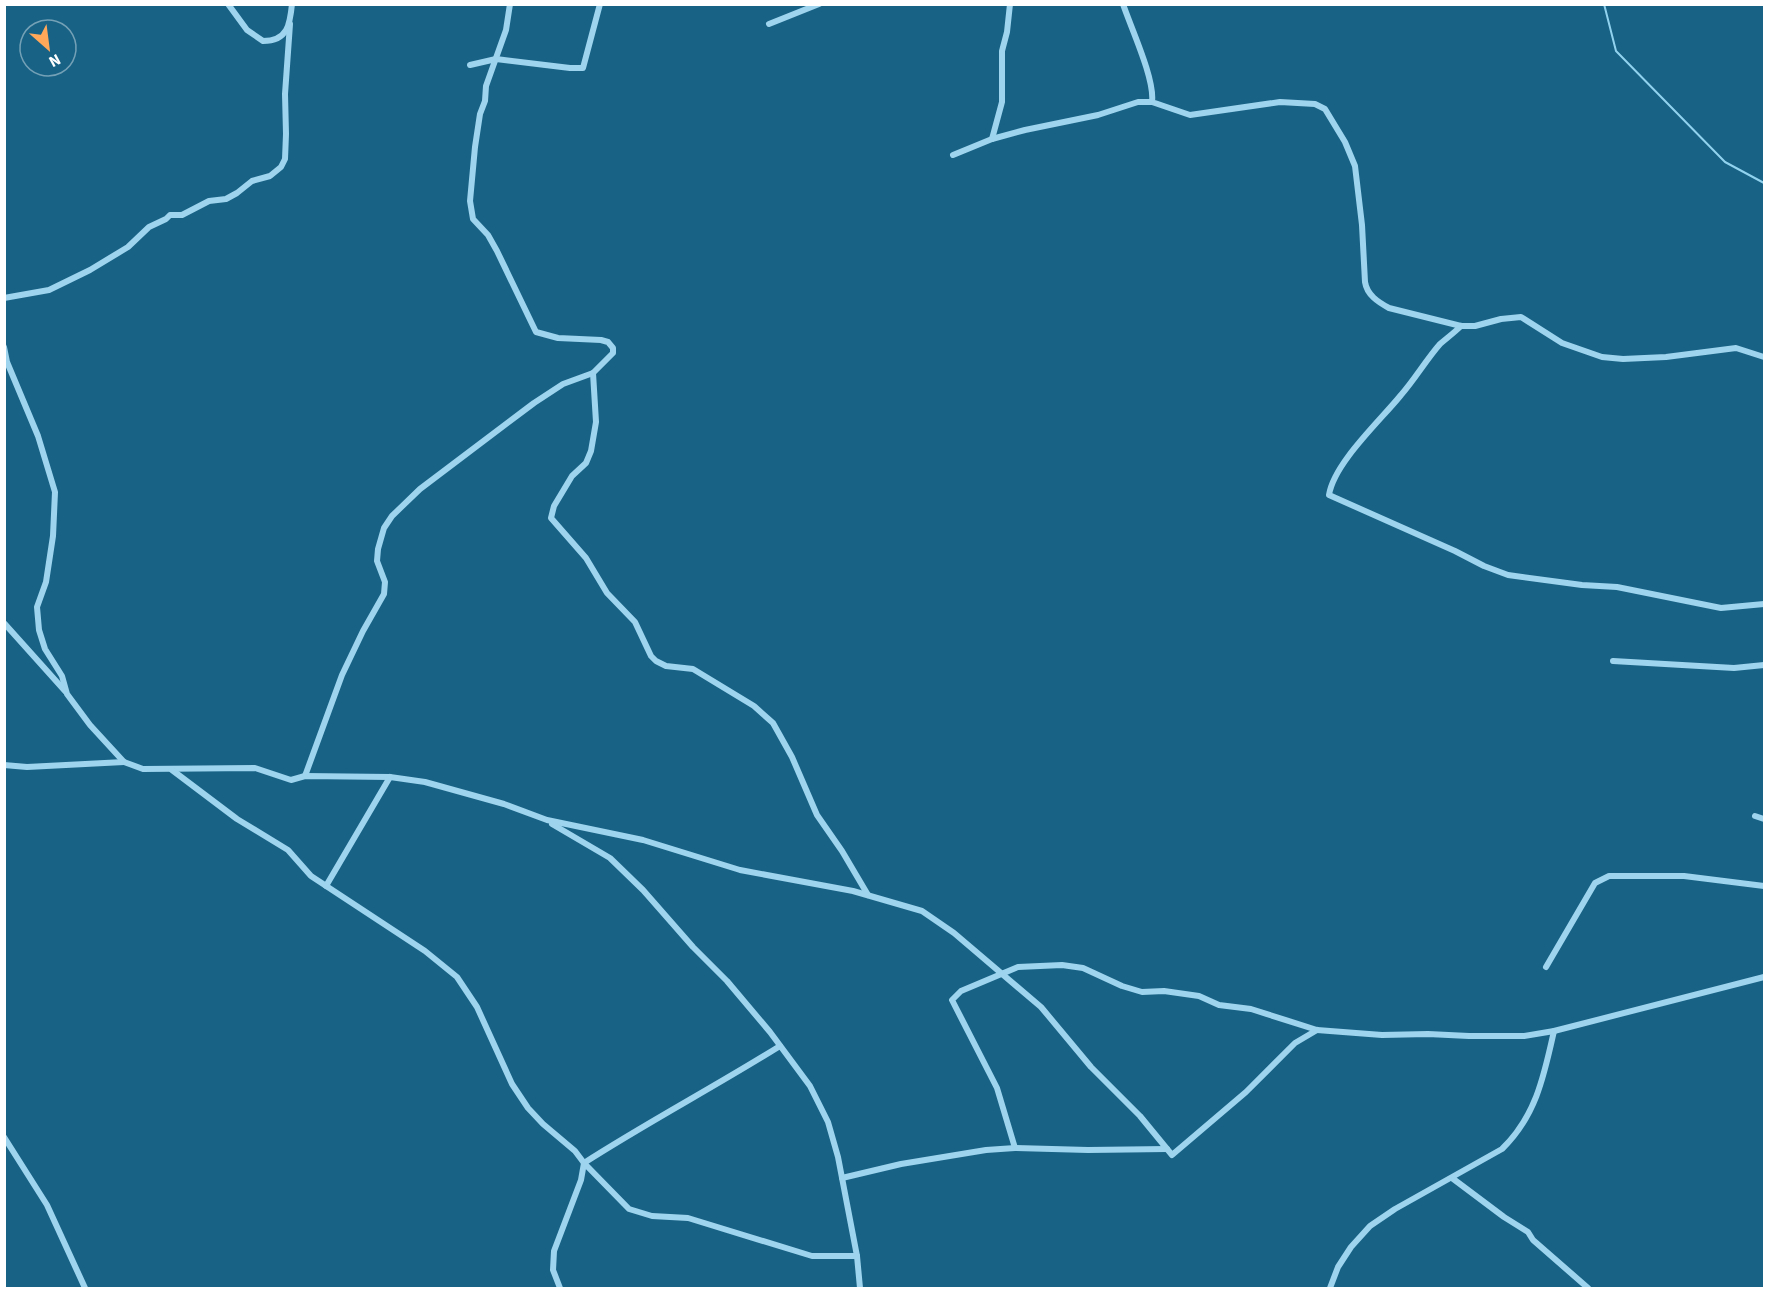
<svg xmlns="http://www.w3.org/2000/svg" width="1769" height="1293" viewBox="0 0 1769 1293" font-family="'Source Sans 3',sans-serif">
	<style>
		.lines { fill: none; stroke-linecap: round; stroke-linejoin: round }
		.stream { stroke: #91d3ef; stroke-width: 2 }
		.street { stroke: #9ed4ed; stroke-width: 6 }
	</style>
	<rect width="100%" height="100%" fill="#186286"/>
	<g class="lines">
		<path class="stream" d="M1604,4l12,47 109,111 39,21"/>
		<g class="street">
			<path d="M228,4l19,26 16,11c25,0 27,-17 29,-37"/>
			<path d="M510,4l-4,26 -20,56 -1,15 -5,13 -5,33 -5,54 3,18 15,16 9,16 39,81 22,6 43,2 7,2 5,6v5l-20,20 3,49 -5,29 -5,12 -14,13 -18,30 -3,12 35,40 21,35 28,29 16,34 5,5 10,5 27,3 61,37 19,17 19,34 25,58 25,36 26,44"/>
			<path d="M1123,4c8,24 32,75 29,98l38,13 90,-13 35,2 10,5 20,33 10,24 7,59 3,57c2,13 13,20 24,26l72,18h14l26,-7 20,-2 41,26 40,14 21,2 43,-2 70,-9 28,9"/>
			<path d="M769,24l50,-20"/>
			<path d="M470,65l26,-6 74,9h13l17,-64"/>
			<path d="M992,139l10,-37v-51l5,-19 3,-28"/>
			<path d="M953,155l39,-16 33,-9 73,-15 40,-13h14"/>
			<path d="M4,298l45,-8 41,-20 38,-23 21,-20 17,-8 4,-4h12l27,-14 17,-2 11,-6 15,-12 18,-5 11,-9 4,-8 1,-25 -1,-40 5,-70"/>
			<path d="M1461,326c-6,6 -14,12 -21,18 -14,16 -25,35 -39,51 -21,26 -67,68 -72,100l126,56 29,15 24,9 74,10 35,2 104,21 43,-4"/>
			<path d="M4,347l3,15 31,74 17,56 -2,44 -7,46 -9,25 2,23 6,19 17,27 5,18 23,31 34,37 19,7 112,-1 36,12 14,-4 85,1 35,5 79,22 43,16 96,20 97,30 113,21 69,20 32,22 87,74 50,60 49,49 32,39 74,-63 49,-49 22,-13"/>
			<path d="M4,623l61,68"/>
			<path d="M1613,661l121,7 30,-3"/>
			<path d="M4,765l23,2 97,-5"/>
			<path d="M172,770l65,49 51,31 23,26 114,75 32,26 20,30 35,77 16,24 15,16 32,27 9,12 -3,17 -27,71 -1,19 7,18"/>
			<path d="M305,776l37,-101 21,-44 21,-37 1,-12 -8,-21 1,-12 6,-21 8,-12 28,-27 114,-86 29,-19 30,-11"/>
			<path d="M1755,816l9,3"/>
			<path d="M552,824l58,34 33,32 50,57 34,34 43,51 40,54 18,36 10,35 19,99 3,32"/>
			<path d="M326,886l64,-109"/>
			<path d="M1546,967l49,-84 14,-7h75l80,10"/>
			<path d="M780,1046c-64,40 -132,76 -196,117l45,46 23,7 36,2 124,38h45"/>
			<path d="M4,1137l43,68 38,83"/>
			<path d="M1015,1148l-18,-60 -45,-88 9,-9 57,-24 44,-2 21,3 39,18 20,6 22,-1 35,5 20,9 32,4 66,21 65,5 46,-1 41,2h55l30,-5 210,-54"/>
			<path d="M842,1178l59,-14 85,-14 29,-2 73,2 79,-1"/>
			<path d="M1452,1178l52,39 24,15 5,8 55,48"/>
			<path d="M1330,1288l8,-21 13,-20 19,-21 25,-17 107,-60c34,-33 42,-73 52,-118"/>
		</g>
	</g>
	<rect width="1769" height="1293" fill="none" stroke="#ffffff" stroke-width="12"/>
	<g transform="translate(48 48) rotate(152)"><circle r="28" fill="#186286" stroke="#74a1b6" stroke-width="1.5"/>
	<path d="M0-4.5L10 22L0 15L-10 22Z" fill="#ffa85a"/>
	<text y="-9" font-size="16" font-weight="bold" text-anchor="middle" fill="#ffffff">N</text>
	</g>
</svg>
